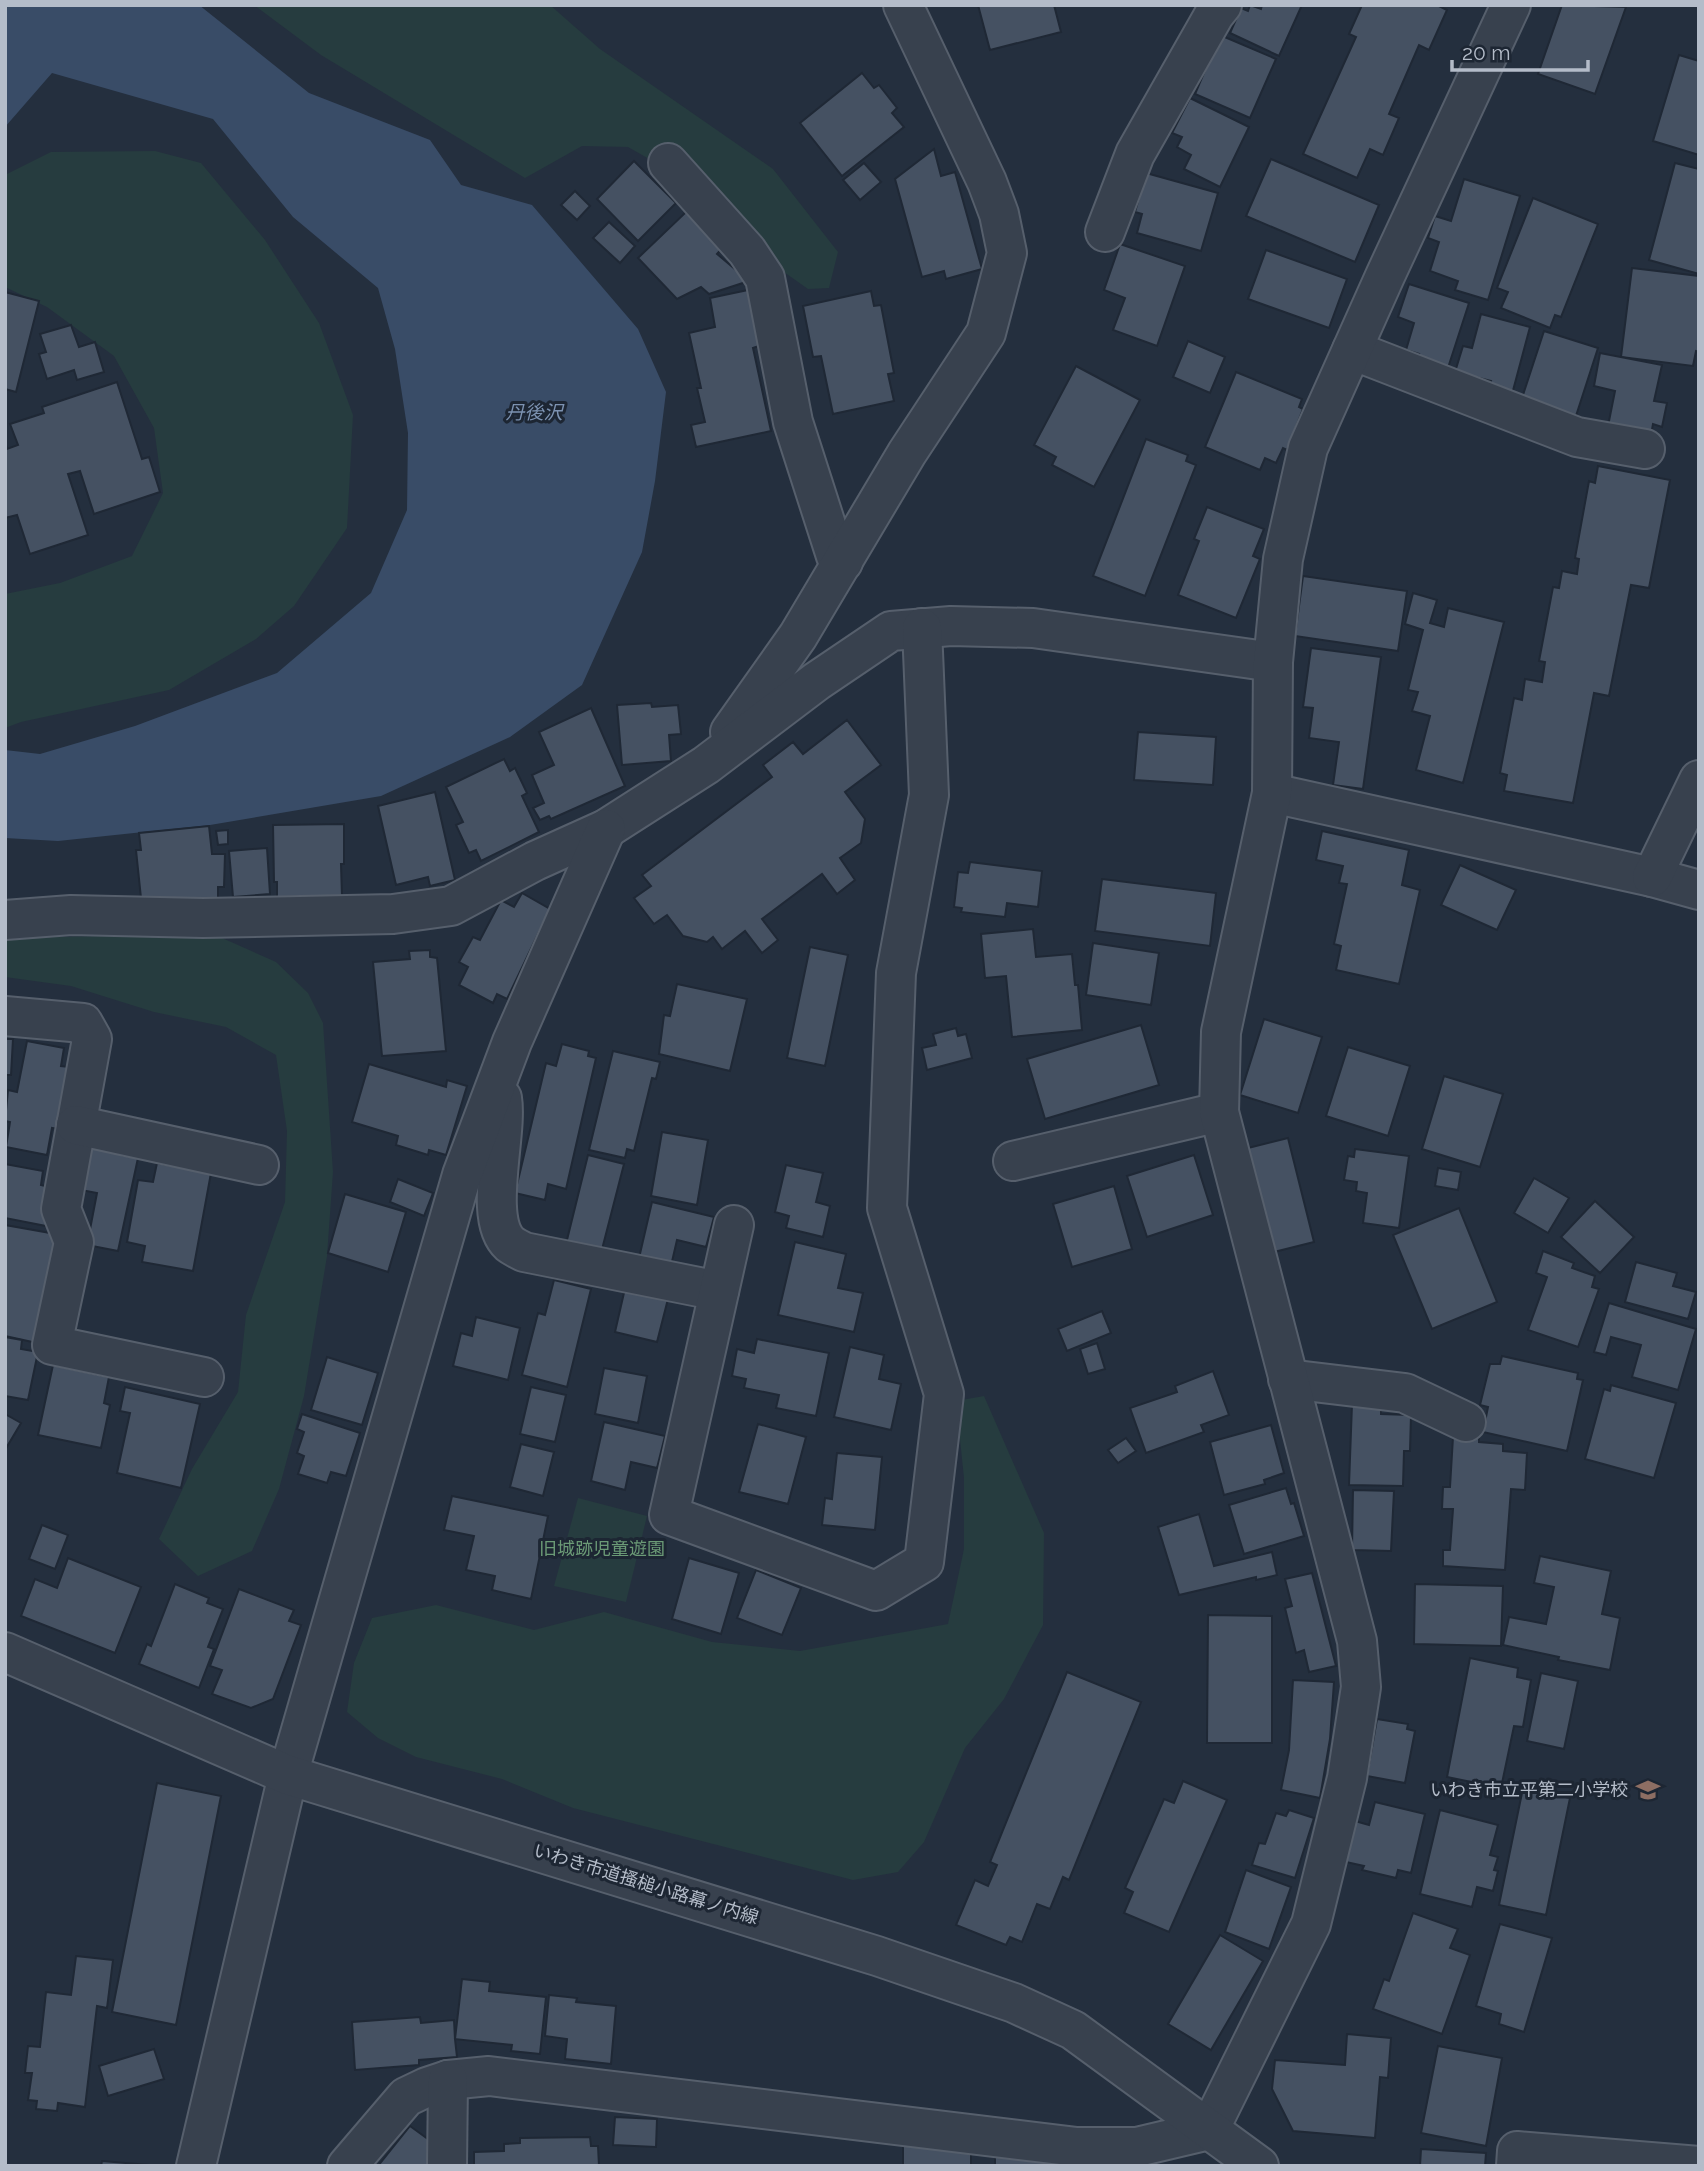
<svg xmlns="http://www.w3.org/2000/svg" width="1704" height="2171" viewBox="0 0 1704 2171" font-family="Raleway,'Noto Sans JP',sans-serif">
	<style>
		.green { fill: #263c3f }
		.water { fill: #394c67 }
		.building { fill: #455162; stroke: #1f2835; stroke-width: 2 }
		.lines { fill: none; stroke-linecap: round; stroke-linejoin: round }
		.minor-casing { stroke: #565f6c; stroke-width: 42 }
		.tertiary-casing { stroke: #565f6c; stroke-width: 42 }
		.minor { stroke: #38414e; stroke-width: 38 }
		.tertiary { stroke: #38414e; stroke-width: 38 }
		.labels { text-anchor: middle; stroke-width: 6; stroke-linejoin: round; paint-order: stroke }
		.park-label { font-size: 18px; fill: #6b9a76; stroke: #1d2633 }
		.poi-label { font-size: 18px; fill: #b4bcc9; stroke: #1d2633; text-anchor: end }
		.street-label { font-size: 18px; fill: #b4bcc9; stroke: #1d2633 }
		.water-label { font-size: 19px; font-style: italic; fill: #7c92b1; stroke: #1d2633 }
	</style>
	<rect width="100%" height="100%" fill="#242f3e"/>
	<g class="green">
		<path d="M254,5h296l50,44 173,120 65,83 -9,36 -21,1 -58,-41 -46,-58 -76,-43 -46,-1 -57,32 -204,-123z"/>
		<path d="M155,151l46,12 64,77 54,83 34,92 -6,113 -53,78 -38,33 -87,51 -148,32 -16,6v-134l55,-11 72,-27 31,-63 -9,-65 -40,-72 -67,-49 -42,-20v-112l46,-23z"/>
		<path d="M213,934l63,28 32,31 15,30 10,149 -6,84 -23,140 -25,93 -27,62 -54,25 -39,-37 33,-70 46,-77 8,-77 39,-113 2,-71 -11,-76 -50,-28 -72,-15 -83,-26 -66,-9v-39z"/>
		<path d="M984,1396l60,137 -1,92 -39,74 -39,49 -41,94 -26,30 -45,8 -280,-72 -71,-29 -86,-22 -38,-19 -31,-26 7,-49 18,-45 64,-13 98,25 70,-18 108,30 88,9 148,-27 16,-75v-71l-8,-77z"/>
		<path d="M578,1498l69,18 -21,86 -72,-16z"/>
	</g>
	<path class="water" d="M5,5h194l110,88 121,47 31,45 71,20 106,124 28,63 -11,89 -13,71 -60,133 -72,52 -129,59 -171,29 -152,16 -53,-3v-88l35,4 95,-28 142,-53 94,-80 36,-83 1,-77 -13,-84 -17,-61 -85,-71 -80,-98 -161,-46 -47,54z"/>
	<g class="building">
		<path d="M978,5h76l7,27 -71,18z"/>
		<path d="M1250,5l11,4 1,-4h40l-23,51 -49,-23 11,-25 7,3z"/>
		<path d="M1362,5h75l10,5 -18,40 -10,-5 -30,69 10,4 -16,37 -13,-6 -13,29 -54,-24 53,-117 -7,-3z"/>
		<path d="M1562,5l64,2 -31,87 -57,-20z"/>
		<path d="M1220,35l56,24 -26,59 -55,-24z"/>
		<path d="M1679,55l20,6v94l-46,-14z"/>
		<path d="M862,73l12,15 5,-3 18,23 -5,5 12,14 -62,49 -42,-53z"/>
		<path d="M1190,98l59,29 -29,60 -36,-18 7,-14 -14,-8 5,-10 -10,-4z"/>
		<path d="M934,149l7,27 14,-4 27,97 -36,10 -2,-8 -22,6 -27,-98z"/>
		<path d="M1271,159l108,46 -24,57 -109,-46z"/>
		<path d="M634,161l42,42 -38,38 -41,-42z"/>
		<path d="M864,163l17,19 -21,18 -17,-20z"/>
		<path d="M1675,163l24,6v105l-50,-14z"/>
		<path d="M1146,173l72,20 -17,58 -64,-18 5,-19 -7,-2z"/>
		<path d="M1464,179l56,17 -32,104 -33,-10 3,-9 -28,-10 9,-29 -11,-4 7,-22 16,5z"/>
		<path d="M575,191l15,15 -13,14 -16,-15z"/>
		<path d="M1533,198l65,26 -37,93 -6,-2 -5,13 -49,-20 7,-16 -11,-4z"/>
		<path d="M686,212l39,33 -8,9 32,27 -40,13 -8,-7 -24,12 -39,-41z"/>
		<path d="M609,222l26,24 -15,17 -27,-25z"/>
		<path d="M1120,244l65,22 -28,80 -44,-16 12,-32 -21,-8z"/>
		<path d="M1266,250l81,29 -18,49 -81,-29z"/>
		<path d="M1632,268l67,8v76l-3,-1 -3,15 -72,-9z"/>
		<path d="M1409,284l60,19 -23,71 -31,-10 4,-10 -13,-4 8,-27 -16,-6z"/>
		<path d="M748,290l11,56 -6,2 18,83 -75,16 -5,-22 14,-3 -8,-34h4l-12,-55 26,-6 -5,-29z"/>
		<path d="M871,291l3,15 7,-1 13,68 -6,1 6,27 -61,13 -12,-58 -8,1 -10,-51z"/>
		<path d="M5,292l34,9 -23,91 -11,-3z"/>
		<path d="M1481,314l49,13 -19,71 -23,-6 3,-11 -36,-9 8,-26 9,2z"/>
		<path d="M71,325l8,22 16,-5 9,30 -27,8 -3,-10 -27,9 -8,-25 7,-2 -6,-18z"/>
		<path d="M1544,331l54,17 -24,74 -54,-18z"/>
		<path d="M1188,341l37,16 -15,36 -37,-16z"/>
		<path d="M1600,353l62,12 -8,36 13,2 -5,24 -9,-3 -2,11 -43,-9 7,-35 -21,-5z"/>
		<path d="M1076,366l64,34 -46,87 -42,-22 4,-8 -22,-12z"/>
		<path d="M1236,372l66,27 -3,8 4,2 -16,41 -4,-2 -7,15 -11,-5 -5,12 -55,-23z"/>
		<path d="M117,382l25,77 7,-2 11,35 -66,22 -14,-43 -12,3 20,61 -58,19 -13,-39 -12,3v-76l2,7 11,-4 -8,-21 34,-11 -2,-6z"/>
		<path d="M1146,439l42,16 -2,6 10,4 -51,131 -52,-20z"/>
		<path d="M1598,466l72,14 -21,108 -18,-3 -22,111 -15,-3 -21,110 -69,-12 3,-16 -7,-2 14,-75 8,2 3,-21 17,3 3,-20 -6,-1 14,-74 6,1 3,-17 15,3 2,-15 -4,-1 14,-77 6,2z"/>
		<path d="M1207,507l57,22 -11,27 7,3 -24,59 -58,-23 21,-54 -5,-2z"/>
		<path d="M1303,576l104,15 -9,60 -103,-15z"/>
		<path d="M1413,593l24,7 -7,23 14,4 4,-19 56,14 -41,161 -47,-13 14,-54 -18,-5 6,-19 -10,-2 15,-60 -18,-6z"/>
		<path d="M1311,648l70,9 -18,132 -30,-4 6,-43 -30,-4 4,-30 -10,-1z"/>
		<path d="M651,703l1,4 26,-2 3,29 -12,1 2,26 -49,4 -5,-60z"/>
		<path d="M591,708l34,78 -74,33 -2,-3 -9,4 -7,-12 11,-5 -12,-28 22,-10 -15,-33z"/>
		<path d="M847,720l34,45 -36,27 20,27 -4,24 -21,15 15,22 -18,14 -15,-20 -60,45 16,21 -16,13 -17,-22 -23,18 -9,-12 -6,5 -24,-6 -16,-21 -13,9 -20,-26 17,-12 -9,-11 130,-98 -9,-12 30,-23 10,12z"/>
		<path d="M1138,732l78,5 -3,48 -79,-5z"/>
		<path d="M504,759l6,12 5,-3 12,25 -5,3 17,36 -58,29 -5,-11 -7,3 -13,-28 7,-3 -17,-35z"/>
		<path d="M435,792l20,88 -25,6 -2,-9 -32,8 -18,-79z"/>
		<path d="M344,824v40h-3l1,32 -65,1v-15h-3l-1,-57z"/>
		<path d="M209,826l3,28h13l-1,33h-6v11h-77l-5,-48h5l-2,-17z"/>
		<path d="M228,830v14l-10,1 -2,-14z"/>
		<path d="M1322,831l87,19 -7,35 18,5 -21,94 -63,-14 5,-24 -7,-2 13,-60 -8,-1 4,-17 -27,-6z"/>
		<path d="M267,848l3,46 -37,3 -4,-46z"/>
		<path d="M970,862l72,9 -4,36 -31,-4 -2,14 -44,-5 1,-4 -8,-1 4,-35 10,1z"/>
		<path d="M1460,865l56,25 -19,40 -56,-25z"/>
		<path d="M1102,879l114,14 -6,53 -115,-15z"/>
		<path d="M522,893l28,16 -43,90 -10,-5 -4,9 -34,-18 9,-18 -9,-5 14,-25 7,3 21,-40 13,7z"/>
		<path d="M1033,929l3,28 36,-3 3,31h3l4,45 -70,7 -6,-61 -21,2 -4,-44z"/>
		<path d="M1093,943l66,10 -8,52 -65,-10z"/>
		<path d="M810,947l38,8 -23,111 -38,-8z"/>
		<path d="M430,950v7l7,1 9,93 -64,5 -9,-94 37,-3 -1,-8z"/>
		<path d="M677,984l70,15 -17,72 -71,-17 5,-39 6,1z"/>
		<path d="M1264,1019l58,18 -24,76 -58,-18z"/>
		<path d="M1141,1025l18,60 -114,34 -18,-60z"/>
		<path d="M956,1028l2,8 8,-2 6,24 -45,12 -5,-22 14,-3 -3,-11z"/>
		<path d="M5,1039h8l-2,36h-6z"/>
		<path d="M27,1041l37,7 -3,18 9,1 -12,62 -6,-1 -5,27 -41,-8 4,-25 -5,-1 3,-31 9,2z"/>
		<path d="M562,1044l27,7 -1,5 8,2 -30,131 -18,-5 -3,16 -30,-7 31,-130 10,3z"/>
		<path d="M1348,1047l62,19 -22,70 -62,-20z"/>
		<path d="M613,1051l47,11 -4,17 -4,-1 -18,73 -7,-2 -2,9 -36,-8z"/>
		<path d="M369,1064l77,23 1,-7 20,6 -21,69 -17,-5 -1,5 -32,-10 2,-9 -46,-14z"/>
		<path d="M1444,1076l59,18 -23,73 -58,-18z"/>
		<path d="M662,1132l46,8 -11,65 -46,-9z"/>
		<path d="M86,1138l37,7 -2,10 17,3 -20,93 -31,-6 10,-52 -21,-4z"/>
		<path d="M1288,1138l26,104 -40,10 -26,-104z"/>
		<path d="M1355,1149l54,7 -10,72 -36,-5 4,-30 -11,-2 1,-9 -13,-2 4,-24 6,1z"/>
		<path d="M588,1155l36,9 -25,97 -35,-9z"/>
		<path d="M1194,1155l19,60 -66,22 -20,-61z"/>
		<path d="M157,1163l54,10 -18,98 -51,-9 3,-16 -18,-4 11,-62 15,2z"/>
		<path d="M5,1164l38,7 -2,14 12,3 -7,38 -41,-8z"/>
		<path d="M786,1165l37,8 -7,29 14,4 -7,31 -37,-9 3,-12 -14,-4z"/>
		<path d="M1438,1168l23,4 -3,18 -23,-4z"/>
		<path d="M1534,1178l35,20 -21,35 -34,-20z"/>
		<path d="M398,1179l35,14 -9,23 -34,-14z"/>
		<path d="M1114,1186l18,63 -60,18 -19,-63z"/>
		<path d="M345,1194l61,18 -18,60 -60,-19z"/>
		<path d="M1595,1201l39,36 -34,36 -39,-36z"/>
		<path d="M652,1202l62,15 -8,30 -29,-7 -6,26 -32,-8z"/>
		<path d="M1459,1208l38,94 -65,27 -39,-94z"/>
		<path d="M5,1225l45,8 7,14 -20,96 -32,-7z"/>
		<path d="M795,1242l51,12 -8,34 25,5 -9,39 -76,-17z"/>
		<path d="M1543,1251l31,12 -2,5 23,8 -3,11 7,2 -21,58 -50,-17 19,-53 -11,-4z"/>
		<path d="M1636,1262l41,11 -4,13 23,6 -8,27 -63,-17z"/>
		<path d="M554,1280l37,9 -24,98 -45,-12 16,-62 7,2z"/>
		<path d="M626,1284l43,11 -12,47 -42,-10z"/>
		<path d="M1609,1303l87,26 -18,61 -46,-13 9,-32 -30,-8 -5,18 -12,-3z"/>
		<path d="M1102,1311l9,22 -44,18 -9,-22z"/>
		<path d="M476,1317l44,11 -12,52 -55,-14 8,-33 11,3z"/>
		<path d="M5,1337l17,3 -1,9 17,3 -10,48 -23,-4z"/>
		<path d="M757,1339l72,14 -13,63 -40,-8 3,-13 -35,-7 2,-9 -14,-3 5,-27 17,4z"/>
		<path d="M1097,1343l8,26 -17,5 -8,-25z"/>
		<path d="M850,1347l34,8 -5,24 22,5 -10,46 -57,-13z"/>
		<path d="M1502,1356l76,17 -1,6 6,1 -16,71 -84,-19 5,-25 -8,-2 10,-41h10z"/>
		<path d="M327,1357l51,16 -16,52 -51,-15z"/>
		<path d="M53,1365l56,12 -5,26 6,2 -9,43 -63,-13z"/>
		<path d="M604,1368l43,8 -9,47 -43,-9z"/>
		<path d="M1213,1371l16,44 -28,10 3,7 -58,21 -16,-45 47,-16 -2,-6z"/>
		<path d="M1611,1385l65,18 -22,75 -69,-19 19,-70 6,2z"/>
		<path d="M125,1387l75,17 -19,84 -64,-15 13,-60 -10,-2z"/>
		<path d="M531,1387l35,8 -11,47 -35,-8z"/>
		<path d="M1352,1404l29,1v9l30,1 -1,36h-6l-1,35 -54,-1z"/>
		<path d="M5,1414l16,9 -16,27z"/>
		<path d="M302,1414l58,19 -14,43 -15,-4 -4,11 -29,-9 6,-18 -7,-3 7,-21 -7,-3z"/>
		<path d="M604,1422l61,14 -8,32 -26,-6 -6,28 -34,-9z"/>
		<path d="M758,1424l48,13 -18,67 -49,-12z"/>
		<path d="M1271,1425l13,48 -20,7 1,4 -41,11 -14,-53z"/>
		<path d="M1453,1437l26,1v4l24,2v7l24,2 -2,37 -14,-1 -6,81 -62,-4v-16h7l3,-41h-11l1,-22h7z"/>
		<path d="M1126,1438l10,13 -18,12 -10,-13z"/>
		<path d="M521,1444l33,8 -11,44 -33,-9z"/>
		<path d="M837,1453l45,4 -7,73 -53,-5 3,-27 7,1z"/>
		<path d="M1286,1488l5,16 3,-1 10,33 -60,18 -15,-49z"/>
		<path d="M1353,1490l41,1 -3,60 -39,-1z"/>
		<path d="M452,1496l96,20 -17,83 -39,-9 3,-14 -29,-6 8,-34 -30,-6z"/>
		<path d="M1199,1514l15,52 58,-14 5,23 -21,5v-3l-77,18 -21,-68z"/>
		<path d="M42,1525l26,10 -13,34 -26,-10z"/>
		<path d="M1540,1556l71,15 -9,43 18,4 -10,52 -52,-10 1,-3 -56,-12 6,-28 37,7 8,-37 -20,-4z"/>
		<path d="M68,1558l73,29 -26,66 -94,-37 14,-37 22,9z"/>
		<path d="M689,1558l50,15 -18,61 -49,-15z"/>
		<path d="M756,1570l45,18 -19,47 -45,-17z"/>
		<path d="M1312,1573l24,93 -27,6 -5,-22 -8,3 -11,-45 7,-2 -7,-27z"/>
		<path d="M175,1584l34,14 -2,5 16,6 -15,38 6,2 -15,39 -60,-24 8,-20 4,2z"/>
		<path d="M1415,1584l88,2 -2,60 -87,-2z"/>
		<path d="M239,1589l55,21 -5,11 12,4 -28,74 -22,9 -39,-14 10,-24 -12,-4z"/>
		<path d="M1208,1615l64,1v127h-65z"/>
		<path d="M1470,1658l48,10 -1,9 14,3 -8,47 -9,-1 -13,62 -54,-11z"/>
		<path d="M1067,1672l74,30 -72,178 -6,-3 -13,32 -13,-5 -15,38 -12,-5 -4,8 -50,-20 19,-45 13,6 9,-21 -7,-3z"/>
		<path d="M1541,1673l37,8 -14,68 -37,-8z"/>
		<path d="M1293,1680l41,2 -4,57 -10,59 -39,-8 8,-40z"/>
		<path d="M1377,1719l31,5 -1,5 8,2 -10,52 -38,-7z"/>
		<path d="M1183,1781l44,19 -58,132 -45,-19 9,-21 -8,-4 39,-89 10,4z"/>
		<path d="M157,1783l64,13 -45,229 -64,-13z"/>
		<path d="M1523,1788l47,10 -24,117 -47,-10z"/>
		<path d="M1375,1802l50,12 -14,59 -13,-3 -2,8 -34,-8 2,-4 -18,-4 9,-41 14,4z"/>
		<path d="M1289,1810l25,8 -19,60 -43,-13 7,-22 6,1 11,-31 10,3z"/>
		<path d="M1440,1810l58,15 -8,30 8,2 -4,13 4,1 -5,20 -16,-4 -5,20 -52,-13z"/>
		<path d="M1246,1870l45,17 -22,62 -44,-17z"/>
		<path d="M1413,1913l45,16 -8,19 20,7 -28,79 -69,-25 11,-30 5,2z"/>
		<path d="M1500,1924l52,14 -28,94 -25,-8 2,-10 -25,-8z"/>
		<path d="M1220,1935l43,26 -52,89 -43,-26z"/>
		<path d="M76,1956l37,4 -6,48 -10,-2 -12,101 -27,-4 -1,8 -21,-2 1,-8 -9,-1 4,-27h-7l3,-27 12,1 6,-55 25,3z"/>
		<path d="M462,1979l28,3 -1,9 57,6 -6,57 -29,-3 1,-6 -57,-6 2,18 -38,3v5l-64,5 -3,-48 68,-5 1,6 33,-3 1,19z"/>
		<path d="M549,1995l28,3 -1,4 40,4 -5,58 -46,-5 2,-20 -22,-3z"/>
		<path d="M1347,2034l44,4 -3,40 -8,-1 -5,61 -82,-7 -21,-42 3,-29 70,5z"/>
		<path d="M1438,2046l64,12 -16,88 -65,-13z"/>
		<path d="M154,2049l10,30 -56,17 -9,-30z"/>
		<path d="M615,2117l42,2 -1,28 -43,-2z"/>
		<path d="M410,2126l26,19v21h-58z"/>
		<path d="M590,2137l1,9h7l1,20h-125v-14l30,-1v-7l16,-1v-5z"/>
		<path d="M971,2144v22h-68v-20z"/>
		<path d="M1421,2149l65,4 -1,13h-65z"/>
		<path d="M1052,2152v14h-57v-12z"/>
		<path d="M102,2161l59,5h-60z"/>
	</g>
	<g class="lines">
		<g class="minor-casing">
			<g id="minor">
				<path d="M668,163l79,88 18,27 28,144 43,134 7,6"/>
				<path d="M1105,232l30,-78 79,-139 8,-10"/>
				<path d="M1352,350l225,87 68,12"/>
				<path d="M730,732l68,-96 109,-183 79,-120 21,-80 -8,-39 -12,-32 -84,-177"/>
				<path d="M1272,793l380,84 47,13"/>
				<path d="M1652,877l47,-97"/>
				<path d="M5,920l66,-5 132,3 190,-4 58,-8 84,-45 71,-32 100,-64 111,-84 74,-50 60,-5 82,2 240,34"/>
				<path d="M5,1016l78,7 9,16 -31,170 13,33 -22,103 152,32"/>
				<path d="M502,1098c6,37 -20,121 8,146 4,3 10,6 14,8l195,39"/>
				<path d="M76,1125l183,40"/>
				<path d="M1013,1161l206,-49"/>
				<path d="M734,1225l-65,290 207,76 48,-29 20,-168 -57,-186 9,-235 33,-178 -7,-167"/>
				<path d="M1288,1379l117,14 61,29"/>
				<path d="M1209,2130l102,-206 36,-146 14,-91 -4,-46 -138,-529 2,-80 51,-239 1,-131 10,-103 25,-111 77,-172 126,-271"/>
				<path d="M196,2166l92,-391 174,-600 50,-133 94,-213"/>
				<path d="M347,2166l59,-69 21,-10 21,-7 41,-4 588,71h60l72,-17"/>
				<path d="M447,2166l1,-86"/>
				<path d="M1516,2166l1,-15 182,15"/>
			</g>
		</g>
		<g class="tertiary-casing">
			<path id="tertiary" d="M5,1652l283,123 589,181 137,47 59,27 186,136"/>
		</g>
		<use href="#minor" class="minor"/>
		<use href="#tertiary" class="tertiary"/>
	</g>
	<defs>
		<g id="school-bare" transform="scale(1.89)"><path d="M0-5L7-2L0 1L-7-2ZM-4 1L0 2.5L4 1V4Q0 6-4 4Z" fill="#8d6e63" stroke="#1d2633" stroke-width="2.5" paint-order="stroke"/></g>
	</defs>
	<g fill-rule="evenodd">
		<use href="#school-bare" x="1648" y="1790"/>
	</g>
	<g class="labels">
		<g class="park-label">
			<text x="602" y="1555">旧城跡児童遊園</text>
		</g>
		<g class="poi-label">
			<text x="1628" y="1796">いわき市立平第二小学校</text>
		</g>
		<g class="street-label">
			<text transform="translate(646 1884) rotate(17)" y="6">いわき市道搔槌小路幕ノ内線</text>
		</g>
		<g class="water-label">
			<text x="534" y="419">丹後沢</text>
		</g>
	</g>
	<rect width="1704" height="2171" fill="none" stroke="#b4bcc9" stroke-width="14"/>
	<path d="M1452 60v10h136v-10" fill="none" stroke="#b4bcc9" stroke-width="3.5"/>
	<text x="1462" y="60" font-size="21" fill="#b4bcc9" stroke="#1d2633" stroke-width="5" paint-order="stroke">20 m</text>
</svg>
